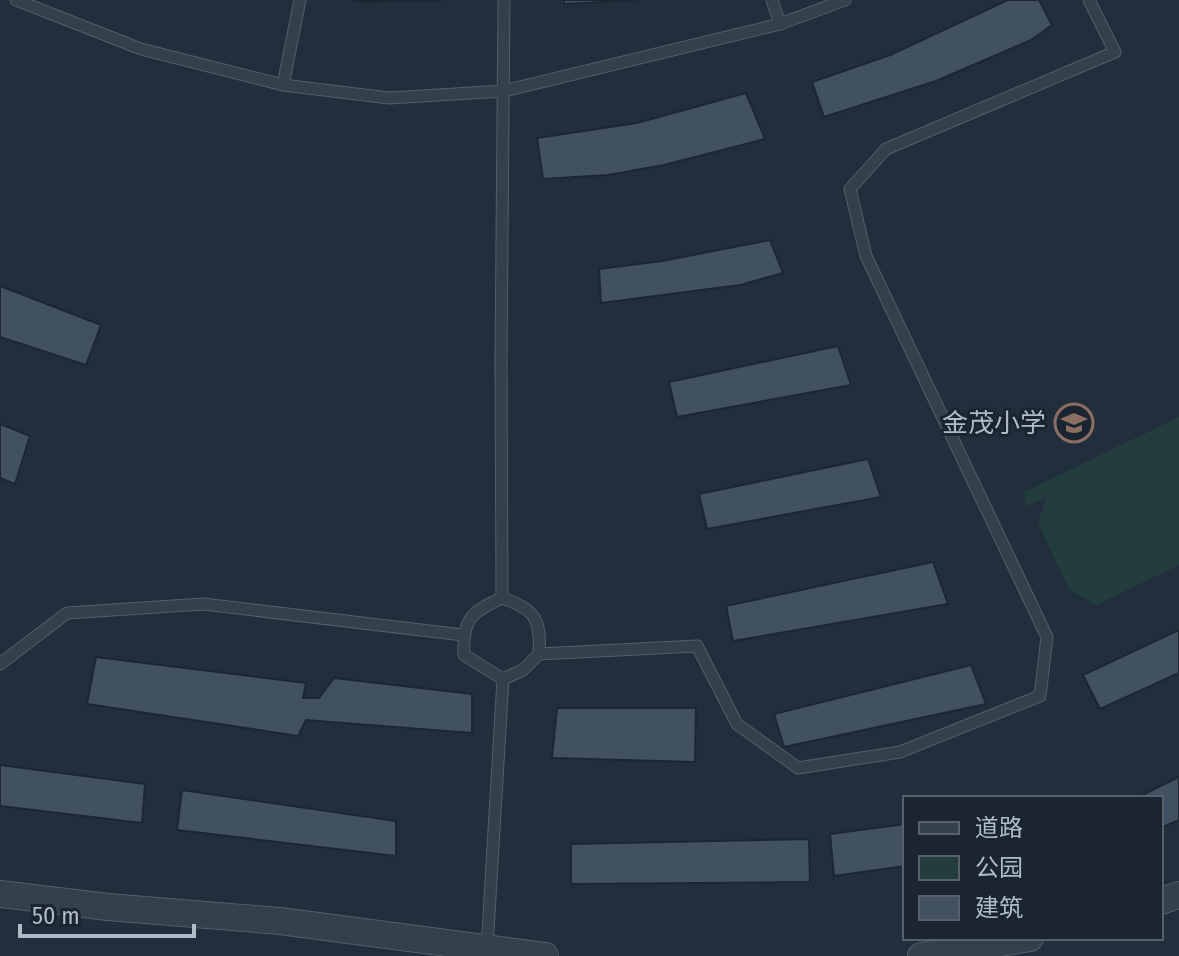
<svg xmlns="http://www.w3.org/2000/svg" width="1179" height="956" viewBox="0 0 1179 956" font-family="'Fira Sans Condensed','Noto Sans SC',sans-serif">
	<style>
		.green { fill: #233c3e }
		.building { fill: #415161; stroke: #1c2733; stroke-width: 2 }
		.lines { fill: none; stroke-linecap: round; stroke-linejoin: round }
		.service-casing { stroke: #535e6a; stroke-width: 13 }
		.tertiary-casing { stroke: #535e6a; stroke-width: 28 }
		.service { stroke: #35404d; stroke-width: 11 }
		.tertiary { stroke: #35404d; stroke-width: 26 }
		.labels { text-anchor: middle; stroke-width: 6; stroke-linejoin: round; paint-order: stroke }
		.poi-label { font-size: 26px; fill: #b0bbc8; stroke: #1a2531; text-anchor: end }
	</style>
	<rect width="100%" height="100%" fill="#212f3d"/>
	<path class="green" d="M1179,417v148l-83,40 -27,-16 -31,-66 8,-25 -20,8 -2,-14z"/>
	<g class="building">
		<path d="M353,0h89l-80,2z"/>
		<path d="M564,0h74l-74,4z"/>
		<path d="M1008,0h31l13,25 -21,15 -95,41 -112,36 -12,-35 78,-27z"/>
		<path d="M746,93l19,46 -101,26 -56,10 -65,4 -6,-41 100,-15z"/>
		<path d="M770,240l13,33 -43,12 -139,18 -2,-34 63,-8z"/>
		<path d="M0,286l101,39 -15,40 -86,-28z"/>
		<path d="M838,346l13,39 -174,32 -8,-35z"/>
		<path d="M0,424l30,12 -15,48 -15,-6z"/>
		<path d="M868,459l13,38 -174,32 -8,-35z"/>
		<path d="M933,562l15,42 -215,37 -7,-35z"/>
		<path d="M1179,630v43l-79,36 -17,-34z"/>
		<path d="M96,657l210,26 -3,15h16l15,-20 138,16v39l-166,-13 -8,16 -211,-32z"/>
		<path d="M971,665l15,39 -202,43 -10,-33z"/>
		<path d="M557,708h139l-1,54 -143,-4z"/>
		<path d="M0,765l145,19 -3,39 -142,-17z"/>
		<path d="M1179,777v43l-18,8v-30h-25z"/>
		<path d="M182,790l214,31v35l-219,-26z"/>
		<path d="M905,824v42l-71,10 -4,-42z"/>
		<path d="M809,839l1,43 -239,2v-40z"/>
	</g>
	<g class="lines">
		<g class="service-casing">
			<g id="service">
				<path d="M16,0l125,49 142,36 106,13 115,-7 276,-67 65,-24"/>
				<path d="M772,0l8,24"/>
				<path d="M283,85l17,-85"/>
				<path d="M502,598l-1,-236 3,-362"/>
				<path d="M502,598c34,11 39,22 37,56l-16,16 -20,9 -39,-24c-2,-36 7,-43 38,-57z"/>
				<path d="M539,654l158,-8 40,78 61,44 102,-16 140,-56 7,-59 -181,-381 -16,-67 36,-40 229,-97 -26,-52"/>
				<path d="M0,664l67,-51 136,-9 260,31"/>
				<path d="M487,948l16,-269"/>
			</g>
		</g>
		<g class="tertiary-casing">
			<g id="tertiary">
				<path d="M0,894l108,13 172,14 265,35"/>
				<path d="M1161,901l18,-6"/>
				<path d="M921,956l109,-18"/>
			</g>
		</g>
		<use href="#service" class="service"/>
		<use href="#tertiary" class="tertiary"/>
	</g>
	<defs>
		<g id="school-ring" transform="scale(2)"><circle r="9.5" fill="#1a2531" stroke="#8d6e63" stroke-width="1.5"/><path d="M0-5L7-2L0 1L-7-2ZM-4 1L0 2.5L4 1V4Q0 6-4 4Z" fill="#8d6e63"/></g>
	</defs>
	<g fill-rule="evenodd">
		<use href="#school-ring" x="1074" y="423"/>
	</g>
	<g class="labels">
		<g class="poi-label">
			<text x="1046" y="432">金茂小学</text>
		</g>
	</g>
	<rect x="903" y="796" width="260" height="144" fill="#1a2531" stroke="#56616d" stroke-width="2"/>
	<rect x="919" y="822" width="40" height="12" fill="#35404d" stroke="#56616d" stroke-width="2"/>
	<text x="975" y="836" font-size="24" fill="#b0bbc8">道路</text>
	<rect x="919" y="856" width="40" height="24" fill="#233c3e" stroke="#56616d" stroke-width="2"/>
	<text x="975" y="876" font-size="24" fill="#b0bbc8">公园</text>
	<rect x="919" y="896" width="40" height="24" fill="#415161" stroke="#56616d" stroke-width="2"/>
	<text x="975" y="916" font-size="24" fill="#b0bbc8">建筑</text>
	<path d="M20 924v12h174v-12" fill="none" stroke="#b0bbc8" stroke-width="4"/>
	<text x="32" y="924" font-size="24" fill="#b0bbc8" stroke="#1a2531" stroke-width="6" paint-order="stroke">50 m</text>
</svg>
